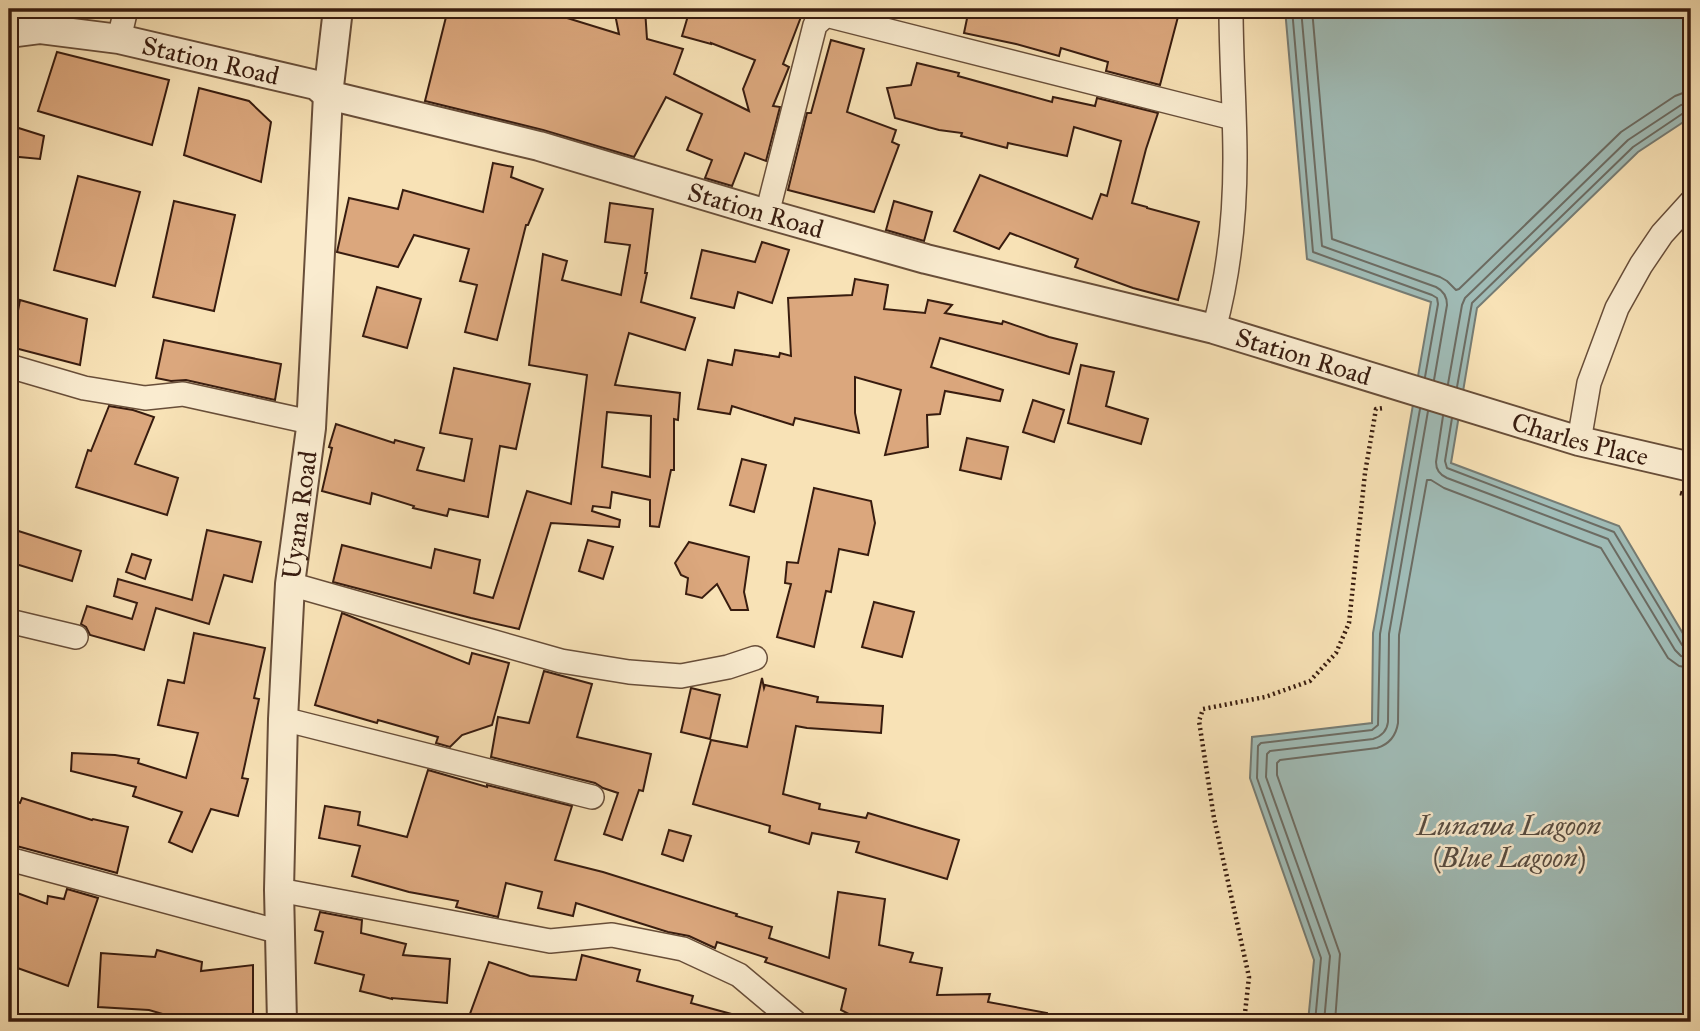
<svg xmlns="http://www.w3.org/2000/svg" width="1700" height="1031" viewBox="0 0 1700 1031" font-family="'IM FELL Great Primer',serif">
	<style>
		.water { fill: #a0bcb7; stroke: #767c74; stroke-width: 2 }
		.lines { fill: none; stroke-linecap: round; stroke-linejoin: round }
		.shore { stroke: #6c6c63; stroke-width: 2 }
		.building { fill: #dba77d; stroke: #381c0f; stroke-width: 2; fill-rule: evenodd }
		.minor-casing { stroke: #684e39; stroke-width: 26 }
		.tertiary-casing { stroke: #684e39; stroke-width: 32 }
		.path { stroke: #381c0f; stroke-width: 4.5; stroke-dasharray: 2 3.5; stroke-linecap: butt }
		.minor { stroke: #faecd0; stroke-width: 23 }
		.tertiary { stroke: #faecd0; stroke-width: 28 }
		.labels { text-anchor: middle; stroke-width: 5; stroke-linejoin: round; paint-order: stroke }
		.street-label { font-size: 26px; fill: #381c0f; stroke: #faecd0 }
		.water-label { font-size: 28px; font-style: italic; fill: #574c41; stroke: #faecd0 }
	</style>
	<rect width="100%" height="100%" fill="#f8e2b6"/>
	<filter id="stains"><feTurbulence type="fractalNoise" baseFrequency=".00286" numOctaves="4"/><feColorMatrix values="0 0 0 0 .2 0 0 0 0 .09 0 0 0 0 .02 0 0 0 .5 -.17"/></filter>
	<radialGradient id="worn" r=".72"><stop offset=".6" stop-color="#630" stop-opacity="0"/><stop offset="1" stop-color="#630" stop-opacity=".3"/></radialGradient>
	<path class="water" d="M1285,9h406v108l-53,35 -161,156 -26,155 168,63 72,121v375h-383l6,-62 -64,-182 2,-41 120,-14 1,-90 58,-331 -124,-43z"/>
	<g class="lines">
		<g class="shore">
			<path d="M1292,9l21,243 119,43 5,3 1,6 -13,73"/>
			<path d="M1301,9l21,237 114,41c8,4 11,10 11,18l-13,75"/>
			<path d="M1312,9l20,230 108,38 7,4 9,9 3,-1 162,-157 54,-36 8,-3 8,-1"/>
			<path d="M1448,384l14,-79 3,-7 163,-158 53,-35 10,-2"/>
			<path d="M1457,387l15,-84 161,-156 52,-35 6,-1"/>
			<path d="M1443,416l-7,46c0,8 4,13 11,16l161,61 67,111 6,6 10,2"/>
			<path d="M1452,418l-7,43 2,7 167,64 68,113 4,3 5,1"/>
			<path d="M1315,1022l6,-64 -64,-180 1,-32 3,-3 111,-13 6,-5 2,-91 40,-225"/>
			<path d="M1324,1022l6,-66 -64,-179 1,-23 3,-3 103,-12c9,-3 14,-8 15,-17l1,-88 39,-223"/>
			<path d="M1335,1022l5,-68 -63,-179v-12l3,-3 97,-12c13,-4 19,-12 21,-25l1,-88 28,-155h4l13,8 157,60 67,110 11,8 12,2"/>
		</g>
	</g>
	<g class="building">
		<path d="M448,9h90l81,25 -5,-25h31l2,30 36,10 -9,25 75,37 -6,-22 12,-29 -44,-17v1l-29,-8 8,-27h114l-21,55 6,3 -16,39 7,1 -14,54 -21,-8 -13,33 -27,-8 7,-18 -25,-10 15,-36 -36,-17 -32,60 -91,-27 -118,-29z"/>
		<path d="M969,9h85l24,6 2,-6h81l18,4 -19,72 -54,-14 2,-9 -47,-14 -2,8 -43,-12 -52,-11z"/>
		<path d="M831,40l33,9 -17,63 49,18 -4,12 7,3 -25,67 -86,-22 19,-77h4z"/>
		<path d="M57,52l112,28 -17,65 -114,-34z"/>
		<path d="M917,63l42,10 -1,3 94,26 1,-5 42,9 2,-8 61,15 -12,36 -14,54 15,4v1l52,14 -21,78 -45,-12 -58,-21 3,-8 -68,-26 -11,16 -45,-18 26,-56 112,44 9,-25 6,2 14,-55 -47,-14 -7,29 -59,-13 -1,5 -46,-12 1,-3 -23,-3 -44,-12 -8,-30 24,-3z"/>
		<path d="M199,88l50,13 22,21 -10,60 -77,-27z"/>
		<path d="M9,125l35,11 -4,23 -31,-3z"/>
		<path d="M493,163l20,4 -2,10 32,12 -15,36h-2l-29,115 -32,-8 12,-47 -17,-4 9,-32 -55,-14 -16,32 -61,-15 12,-54 49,11 5,-19 80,22z"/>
		<path d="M78,176l62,16 -25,94 -61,-16z"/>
		<path d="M174,201l61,14 -21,96 -61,-14z"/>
		<path d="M894,201l38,11 -8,29 -38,-11z"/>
		<path d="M610,203l43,6 -8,64h2l-6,29 54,16 -10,32 -56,-17 -14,52 65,8 -2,27 -4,-1v51h-3l-12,57 -9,-1v-26l-38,-8 -2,16 -17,-2 -1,5 28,9 -1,7 -68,-4 -32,106 -48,-11 -138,-36 9,-37 89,23 4,-19 45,11 -6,33 19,5 34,-107 44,13 16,-129 -58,-10 14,-111 24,7 -5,19 59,15 9,-50 -25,-3zM607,412l44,4 -1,61 -48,-10z"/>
		<path d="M762,242l27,8 -17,53 -34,-11 -4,16 -43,-10 11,-48 53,12z"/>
		<path d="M855,279l33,6 -4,24 41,4 3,-13 24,5 -7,8 57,11 1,-3 46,16 28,7 -8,30 -129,-36 -9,29 72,23 -3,11 -55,-10 -5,23 -13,1 1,32 -43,8 16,-65 -46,-13v36l4,20 -64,-15 -2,7 -61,-19 -2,8 -32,-5 10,-49 24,5 3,-15 44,7 1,-4 11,3 -3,-58 64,-3z"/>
		<path d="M377,287l44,12 -14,49 -44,-12z"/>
		<path d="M20,300l67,19 -7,46 -69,-18z"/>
		<path d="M164,340l117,24 -6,36 -89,-20 -15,1 -15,-3z"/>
		<path d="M1081,365l33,7 -8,34 42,13 -7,25 -73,-21z"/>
		<path d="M454,368l76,16 -14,65 -16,-3 -12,71 -39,-8 -2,7 -34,-8 1,-2 -42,-13 -2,11 -48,-13 10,-43 -3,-1 7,-23 58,19 1,-3 29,8 -7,22 47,11 8,-42 -32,-6z"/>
		<path d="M1033,400l31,10 -10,32 -31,-10z"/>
		<path d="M109,406l24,4 21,7 -19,47 43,14 -11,37 -91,-28 12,-37 3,1z"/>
		<path d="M967,438l41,9 -7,32 -41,-9z"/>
		<path d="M742,459l24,6 -12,47 -24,-7z"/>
		<path d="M814,488l57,13 4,22 -7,32 -29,-6 -8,43 -5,-1 -12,56 -37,-10 14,-53 -6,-1 2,-21 11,1z"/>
		<path d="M9,528l72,23 -9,30 -63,-19z"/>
		<path d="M207,530l54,12 -9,40 -28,-7 -15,49 -53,-16 -12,42 -54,-15 -4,-8 -5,-3 6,-18 45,13 5,-16 -23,-7 4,-17 74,21z"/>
		<path d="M588,540l25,7 -10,32 -24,-8z"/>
		<path d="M689,542l60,15 -5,35 4,18h-17l-14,-26 -15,14 -16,-4 2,-16 -7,-3 -6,-12z"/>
		<path d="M132,554l19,6 -6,19 -19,-7z"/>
		<path d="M874,602l40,10 -12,45 -40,-10z"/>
		<path d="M342,613l127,51 3,-11 37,10 -17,62 -30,10 -12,12 -14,-4 2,-6 -60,-17 -1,3 -62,-18z"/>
		<path d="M194,633l71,15 -11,50 5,1 -17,79 6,1 -10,37 -27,-7 -19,43 -23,-10 13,-30 -49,-16 3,-9 -65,-16 1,-18 43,2 24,4 -1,4 48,15 12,-45 -40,-8 10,-45 16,3z"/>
		<path d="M544,671l48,13 -15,53 74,17 -8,37 -4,-1 -17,50 -18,-6 14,-41 -15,-5 -8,-5 -104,-26 7,-40 31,6z"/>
		<path d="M762,678l2,10 1,-3 53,12 -1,5 66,4 -2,27 -74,-5 -11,-2 -13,68 37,10 -1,5 47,9 2,-5 91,27 -12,39 -91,-27 3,-10 -47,-9 -3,11 -40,-12 1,-6 -77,-22 18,-64 36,7z"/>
		<path d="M691,688l29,7 -10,44 -29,-7z"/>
		<path d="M428,770l59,17v-2l85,21 -17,54 48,12 134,42 -1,2 36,11 -3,11 60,20 9,-66 47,7 -6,46 34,8 -3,9 32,6 -5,27 53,-1 -2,8 59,11 -1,9h-182l-23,-12 5,-21 -81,-27 2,-4 -50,-16 -2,6 -26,-12 -21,-4 -92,-29 -3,13 -35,-8 4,-16 -36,-9 -8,34 -42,-10 2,-6 -49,-9 -57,-16 8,-30 -41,-8 6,-32 35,6 -2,13 49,12z"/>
		<path d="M9,798l11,5 2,-5 70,22 1,-1 35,8 -11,46 -108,-29z"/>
		<path d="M669,830l22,6 -8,25 -21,-7z"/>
		<path d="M67,889l31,9 -30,88 -59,-21v-75l38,14 1,-8 16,3z"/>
		<path d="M320,912l42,8 -1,13 45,11 -3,11 47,4 -3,44 -55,-5v1l-32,-8 4,-16 -49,-12 8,-31 -8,-2z"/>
		<path d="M157,950l45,12 -1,9 52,-6v57h-63l-41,-12 -51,-3 3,-54 54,4z"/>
		<path d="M582,955l58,15 -3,11 56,15 -2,7 48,13 -1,6h-271l22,-60 41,14 46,4z"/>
	</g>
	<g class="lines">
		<g class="minor-casing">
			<g id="minor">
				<path d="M119,39l7,-30"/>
				<path d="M767,214l48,-189 11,-10 407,103"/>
				<path d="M1214,329c15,-55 21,-113 21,-170 0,-50 -4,-100 -4,-150"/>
				<path d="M9,366l75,22 61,10 38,-4 127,28 1,6"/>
				<path d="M1579,441l10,-58 28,-75 24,-43 21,-31 29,-32"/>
				<path d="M290,584l271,77 68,11 52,4 47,-9 27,-9"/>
				<path d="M9,621l67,16"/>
				<path d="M283,719l309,78"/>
				<path d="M9,859l271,73"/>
				<path d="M279,890l271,51 62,-6 71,14 56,26 56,47"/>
			</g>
		</g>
		<g class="tertiary-casing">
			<g id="tertiary">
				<path id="s1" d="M9,33l31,-4 79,10 197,46 12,10 211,51 228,68 159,45 288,70 365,112 112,26"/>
				<path id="s2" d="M282,1022l-3,-132 4,-171 7,-135 21,-156 17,-333 10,-86"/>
			</g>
		</g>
		<g class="path">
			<path d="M1680,493l11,3"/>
			<path d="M1244,1022l5,-45 -35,-159 -15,-97 4,-12 62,-12 45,-16 26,-28 13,-30 16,-150 11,-64 7,-1"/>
		</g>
		<use href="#minor" class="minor"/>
		<use href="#tertiary" class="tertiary"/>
	</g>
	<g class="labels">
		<g class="street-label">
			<text dy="9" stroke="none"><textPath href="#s1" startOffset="205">Station Road</textPath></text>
			<text dy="9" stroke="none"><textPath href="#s1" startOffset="772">Station Road</textPath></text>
			<text dy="9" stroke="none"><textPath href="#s1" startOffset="1339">Station Road</textPath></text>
			<text dy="9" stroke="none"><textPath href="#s1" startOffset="1628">Charles Place</textPath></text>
			<text dy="9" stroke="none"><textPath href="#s2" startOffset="508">Uyana Road</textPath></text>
		</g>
		<g class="water-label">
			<text x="1509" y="835">Lunawa Lagoon<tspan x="1509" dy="32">(Blue Lagoon)</tspan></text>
		</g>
	</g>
	<rect width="1700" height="1031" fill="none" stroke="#f8e2b6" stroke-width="35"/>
	<rect x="10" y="10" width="1679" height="1010" fill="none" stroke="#381c0f" stroke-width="3.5"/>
	<rect x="18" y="18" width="1665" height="996" fill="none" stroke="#381c0f" stroke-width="2"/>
	<rect width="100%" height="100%" filter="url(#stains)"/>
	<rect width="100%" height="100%" fill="url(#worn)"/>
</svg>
